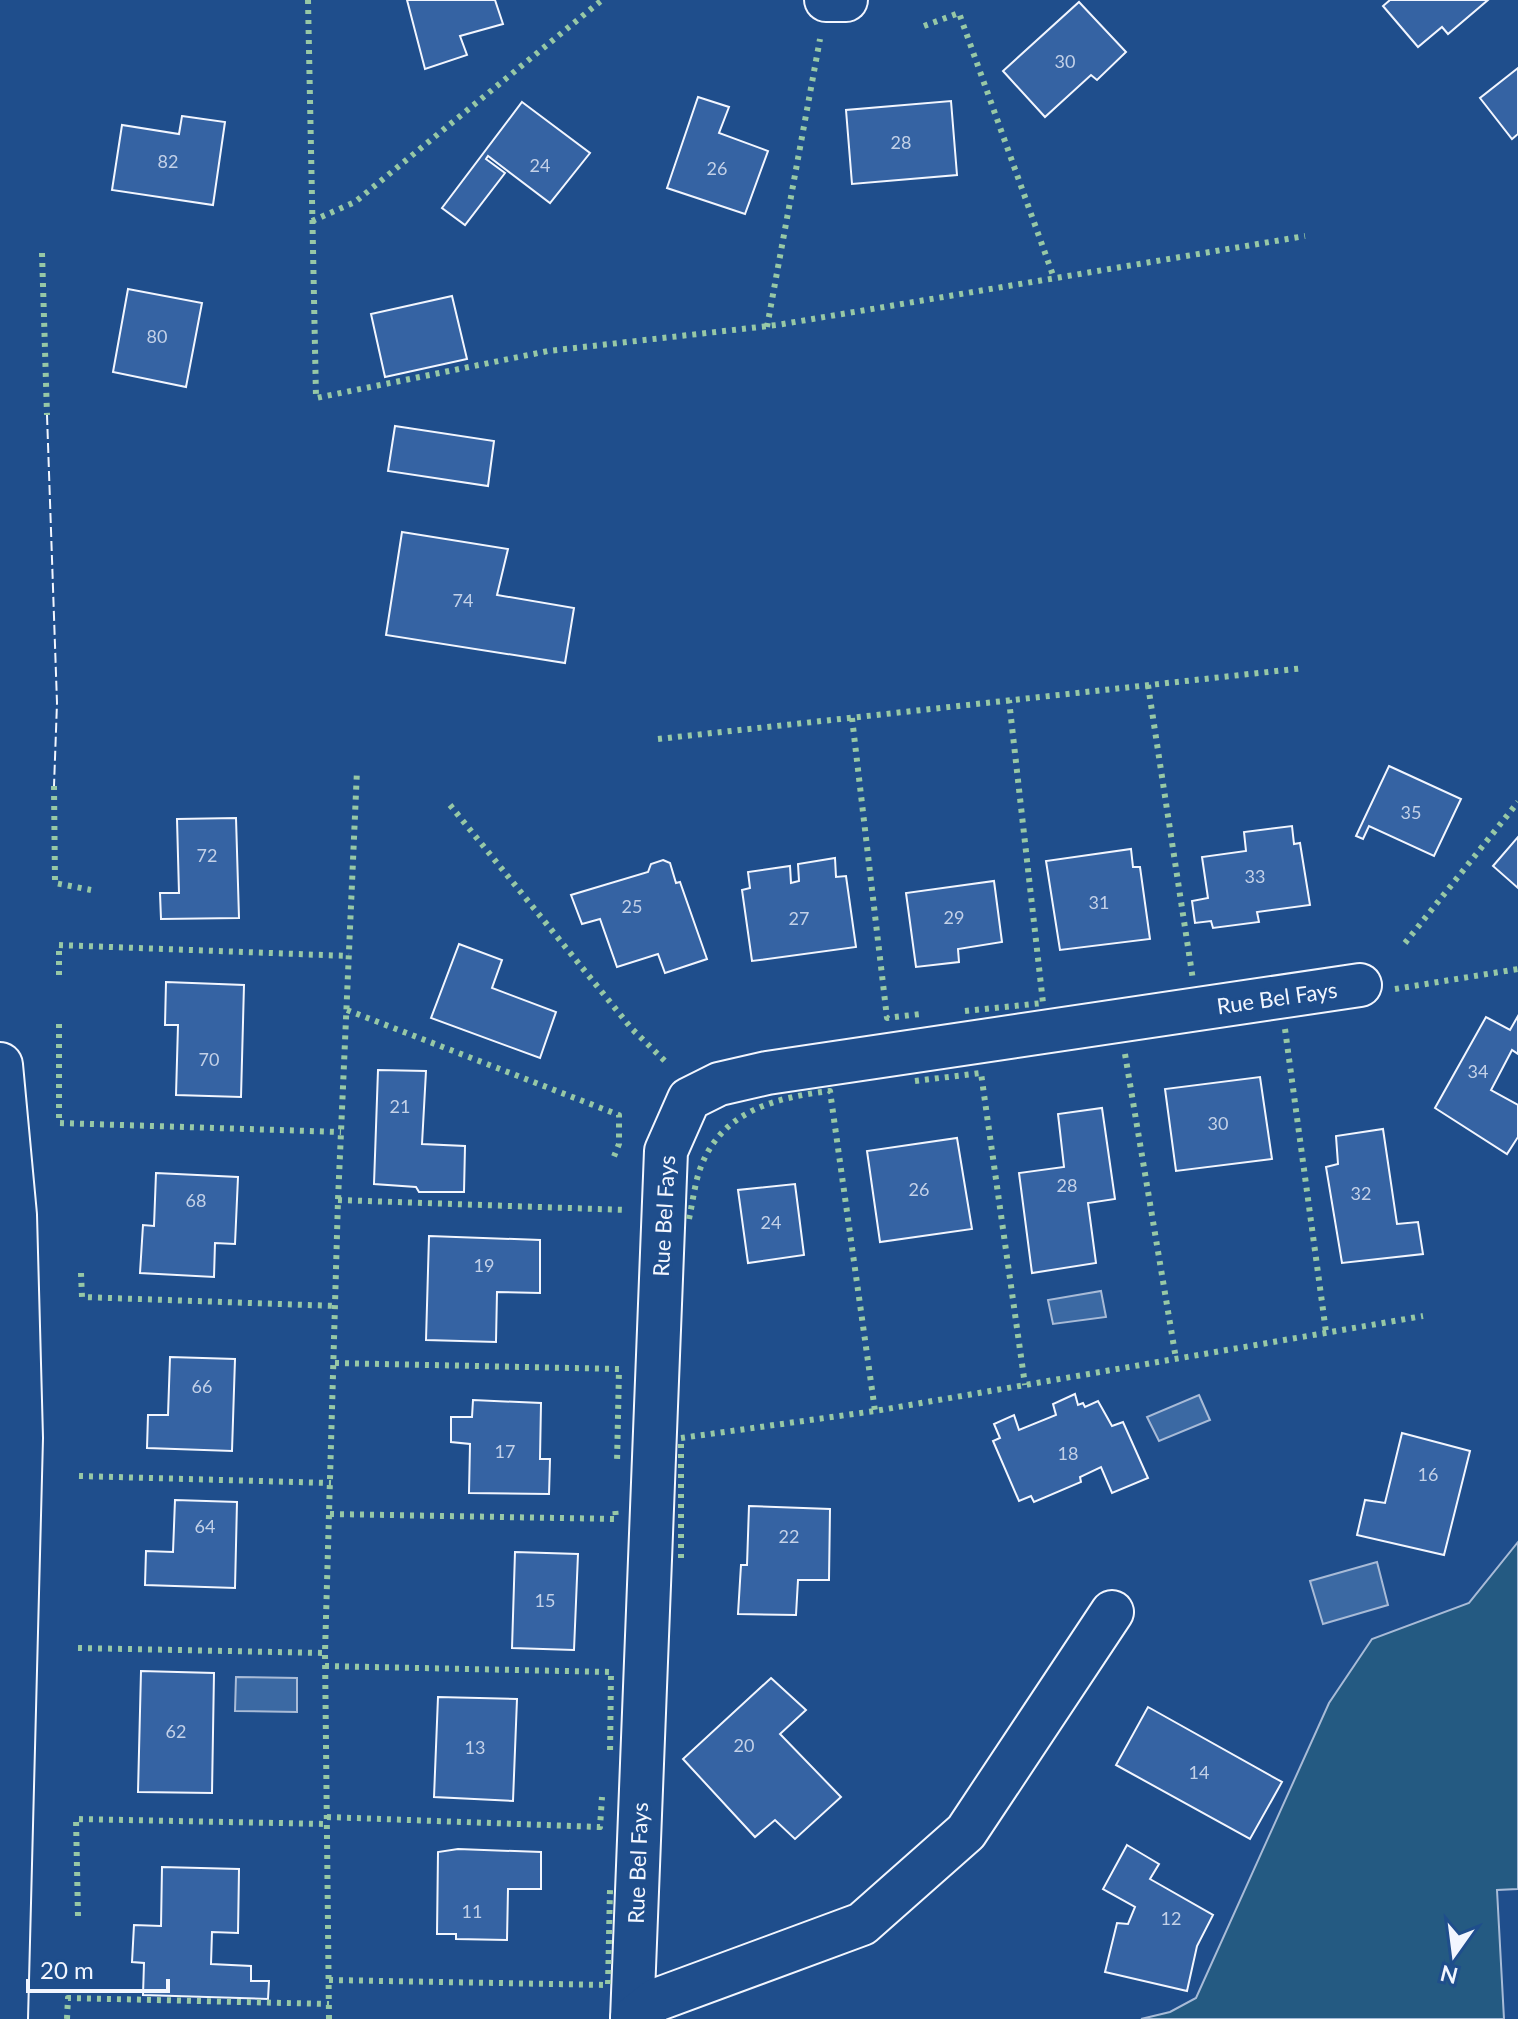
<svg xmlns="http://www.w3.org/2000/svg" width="1518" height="2019" viewBox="0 0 1518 2019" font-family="Lato,sans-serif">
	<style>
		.green { fill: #245a82; stroke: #a8bbd7; stroke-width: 2 }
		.water { fill: #3b69a3; stroke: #a8bbd7; stroke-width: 2 }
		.building { fill: #3563a3; stroke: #f2f6ff; stroke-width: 2 }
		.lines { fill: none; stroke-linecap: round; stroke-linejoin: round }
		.minor-casing { stroke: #f2f6ff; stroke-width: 46 }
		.primary-casing { stroke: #f2f6ff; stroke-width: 48 }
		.minor { stroke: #1f4e8c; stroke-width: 42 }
		.primary { stroke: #1f4e8c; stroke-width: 44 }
		.hedge { stroke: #97c8a6; stroke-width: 6; stroke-dasharray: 4 6; stroke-linecap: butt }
		.fence { stroke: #f2f6ff; stroke-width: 2; stroke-dasharray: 10 4; stroke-linecap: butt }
		.labels { text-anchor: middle; stroke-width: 6; stroke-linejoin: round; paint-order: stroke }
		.number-label { font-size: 18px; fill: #c3d1e8 }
		.street-label { font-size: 22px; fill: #f2f6ff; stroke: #1f4e8c }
	</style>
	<rect width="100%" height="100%" fill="#1f4e8c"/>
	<path class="green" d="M1518,1542v347l-21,1 7,129h-363l29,-7 26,-14 133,-295 43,-64 97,-36z"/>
	<g class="water">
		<path d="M1101,1291l5,26 -53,7 -5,-24z"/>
		<path d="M1199,1395l11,25 -51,21 -12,-24z"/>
		<path d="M1377,1562l11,43 -65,19 -13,-43z"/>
		<path d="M236,1677l61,1v34l-62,-1z"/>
	</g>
	<g class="building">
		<path d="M407,0h88l8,24 -43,12 7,19 -42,14z"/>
		<path d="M1390,0h98l-40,34 -6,-7 -24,20 -35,-41z"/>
		<path d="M1079,2l47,50 -29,28 -6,-5 -46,42 -42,-46z"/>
		<path d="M1518,68v66l-6,5 -32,-41z"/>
		<path d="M698,97l31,10 -10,26 49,18 -23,63 -78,-26z"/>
		<path d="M951,101l6,74 -105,9 -6,-74z"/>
		<path d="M522,102l68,51 -40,50 -62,-47 -2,3 19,14 -40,52 -23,-17z"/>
		<path d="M182,116l43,6 -12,83 -101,-15 10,-65 57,9z"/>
		<path d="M128,289l74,14 -16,84 -73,-15z"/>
		<path d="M452,296l15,63 -82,18 -14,-63z"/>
		<path d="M395,426l99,15 -6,45 -100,-15z"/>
		<path d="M402,532l106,17 -11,46 77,13 -9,55 -179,-28z"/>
		<path d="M1389,766l72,33 -27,57 -65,-30 -6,13 -7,-3z"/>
		<path d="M236,818l3,100 -78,1 -1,-26h19l-2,-74z"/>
		<path d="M1292,826l2,18 6,-1 10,62 -53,7 2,10 -46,6 -2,-7 -16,2 -3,-22 16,-3 -6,-41 44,-6 -2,-19z"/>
		<path d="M1518,837v51l-25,-22z"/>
		<path d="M1131,849l2,18h7l10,72 -90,11 -14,-89z"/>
		<path d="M835,858l1,19 10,-1 10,71 -104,14 -10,-71 8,-2 -2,-16 42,-6 1,17 8,-2 -1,-17z"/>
		<path d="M663,860l7,3 6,20 4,-1 27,77 -42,14 -7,-19 -41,13 -17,-48 -18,5 -11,-29 77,-23 3,-8z"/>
		<path d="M994,881l8,61 -44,7 1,13 -43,5 -10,-74z"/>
		<path d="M459,944l43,16 -10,28 64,24 -16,46 -109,-40z"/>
		<path d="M166,982l78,3 -3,112 -65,-2 2,-70h-13z"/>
		<path d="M1518,1016v38l-6,-4 -21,40 27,15v32l-11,17 -72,-46 51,-91 24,13z"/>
		<path d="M378,1070l48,1 -4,73 43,2 -1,46h-45l-3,-5 -42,-3z"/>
		<path d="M1260,1077l12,82 -96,12 -11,-82z"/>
		<path d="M1102,1108l13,91 -27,4 8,60 -64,10 -13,-100 45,-6 -6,-53z"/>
		<path d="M1383,1129l14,95 21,-2 5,32 -81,9 -16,-96 12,-3 -2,-28z"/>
		<path d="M957,1138l15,91 -92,13 -13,-91z"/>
		<path d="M156,1173l82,4 -3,67 -20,-1 -1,34 -74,-4 3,-48 11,1z"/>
		<path d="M795,1184l9,71 -56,8 -10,-73z"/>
		<path d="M429,1236l111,4v53l-43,-1 -1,50 -70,-2z"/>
		<path d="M170,1357l65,2 -3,92 -85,-3 1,-33h20z"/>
		<path d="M1075,1394l3,11 5,-2 2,4 13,-6 14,25 11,-4 25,56 -36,15 -11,-26 -21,10 1,5 -47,20 -3,-6 -12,5 -26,-60 7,-3 -6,-14 20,-9 5,15 37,-15 -3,-11z"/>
		<path d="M473,1400l68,3 -1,56h10l-1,35 -80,-1 1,-49 -19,-2v-25h21z"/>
		<path d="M1402,1433l68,18 -26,104 -87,-20 8,-35 20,3z"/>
		<path d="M175,1500l62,2 -2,86 -90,-3 1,-34 27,1z"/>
		<path d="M749,1506l81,3 -1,71h-31l-2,35 -58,-1 3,-49h6z"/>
		<path d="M515,1552l63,2 -4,96 -62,-2z"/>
		<path d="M141,1671l73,2 -2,120 -74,-1z"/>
		<path d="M771,1678l35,32 -26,24 61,63 -46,42 -20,-19 -20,17 -72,-78z"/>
		<path d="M438,1697l79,2 -4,102 -79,-4z"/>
		<path d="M1148,1707l134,75 -32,57 -134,-74z"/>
		<path d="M1127,1845l32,19 -9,15 63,36 -16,31 -10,45 -82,-19 12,-49 11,1 7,-17 -32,-18z"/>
		<path d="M458,1849l83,3v37h-33l-1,51 -51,-1v-5h-19l1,-82z"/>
		<path d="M162,1867l77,2 -1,64 -26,-1 -1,32 40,2v15h18l-1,18 -125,-4 1,-32 -12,-1 2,-37 27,1z"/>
	</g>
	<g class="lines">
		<g class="minor-casing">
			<g id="minor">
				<path d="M826,0h20"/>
				<path d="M632,2019l34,-868 23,-52 30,-15 48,-11 593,-88"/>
				<path d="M632,2019l24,-19 206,-76 104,-92 146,-220"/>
			</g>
		</g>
		<g class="primary-casing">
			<path id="primary" d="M0,1065l14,150 6,223 -15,581"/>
		</g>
		<use href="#minor" class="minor"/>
		<use href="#primary" class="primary"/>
		<g class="hedge">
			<path d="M308,0l8,398 232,-47 229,-26 528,-89"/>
			<path d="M924,26l35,-13 95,265"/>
			<path d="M312,221l43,-19 247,-202"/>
			<path d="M42,253l5,162"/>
			<path d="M767,327l53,-288"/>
			<path d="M1148,685l45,295"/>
			<path d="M852,718l35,300 33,-4"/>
			<path d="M658,739l646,-71"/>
			<path d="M54,786l1,97 36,7"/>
			<path d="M450,805l182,224 35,34"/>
			<path d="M1405,943l113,-141"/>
			<path d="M59,975v-30l290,11"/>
			<path d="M1395,989l123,-20"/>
			<path d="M347,1010l272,105v29l-6,15"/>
			<path d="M965,1011l78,-8 -34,-303"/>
			<path d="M59,1024v99l282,9"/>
			<path d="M1285,1029l41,303"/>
			<path d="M1125,1054l51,305"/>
			<path d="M915,1081l66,-8 44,312"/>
			<path d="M338,1200l288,10"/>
			<path d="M689,1219c4,-18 6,-39 13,-55 22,-54 76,-67 128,-73l45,320"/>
			<path d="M81,1273l1,24 254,9"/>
			<path d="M335,1363l284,6 -2,95"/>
			<path d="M79,1476l252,7"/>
			<path d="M330,1514l286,5 -1,-12"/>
			<path d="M681,1558v-120l194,-27 548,-95"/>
			<path d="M78,1648l247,5"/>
			<path d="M325,1666l286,6 -1,83"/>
			<path d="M327,1817l273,10 2,-30"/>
			<path d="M78,1916l-2,-97 251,5"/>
			<path d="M329,1980l279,5 2,-95"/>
			<path d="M67,2019l1,-21 261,6"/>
			<path d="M329,2019l-4,-366 13,-453 19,-430"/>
		</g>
		<path class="fence" d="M47,415l10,288 -3,83"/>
	</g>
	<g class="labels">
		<g class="number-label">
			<text x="1065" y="68">30</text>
			<text x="901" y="149">28</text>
			<text x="168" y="168">82</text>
			<text x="540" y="172">24</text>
			<text x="717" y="175">26</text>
			<text x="157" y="343">80</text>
			<text x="463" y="607">74</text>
			<text x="1411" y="819">35</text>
			<text x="207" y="862">72</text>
			<text x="1255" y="883">33</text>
			<text x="1099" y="909">31</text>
			<text x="632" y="913">25</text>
			<text x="954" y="924">29</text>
			<text x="799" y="925">27</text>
			<text x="209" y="1066">70</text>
			<text x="1478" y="1078">34</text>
			<text x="400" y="1113">21</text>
			<text x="1218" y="1130">30</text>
			<text x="1067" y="1192">28</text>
			<text x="919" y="1196">26</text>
			<text x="1361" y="1200">32</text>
			<text x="196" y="1207">68</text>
			<text x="771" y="1229">24</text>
			<text x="484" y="1272">19</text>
			<text x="202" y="1393">66</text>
			<text x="505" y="1458">17</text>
			<text x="1068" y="1460">18</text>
			<text x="1428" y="1481">16</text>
			<text x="205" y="1533">64</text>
			<text x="789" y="1543">22</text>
			<text x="545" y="1607">15</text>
			<text x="176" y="1738">62</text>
			<text x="744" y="1752">20</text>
			<text x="475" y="1754">13</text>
			<text x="1199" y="1779">14</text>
			<text x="472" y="1918">11</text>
			<text x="1171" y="1925">12</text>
		</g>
		<g class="street-label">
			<text transform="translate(1277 998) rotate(-8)" y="8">Rue Bel Fays</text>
			<text transform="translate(664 1216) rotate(-87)" y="8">Rue Bel Fays</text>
			<text transform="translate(638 1863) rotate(-88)" y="8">Rue Bel Fays</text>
		</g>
	</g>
	<g transform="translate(1454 1955) rotate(194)" stroke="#1f4e8c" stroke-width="6" paint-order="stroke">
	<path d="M0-6L14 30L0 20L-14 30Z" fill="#f2f6ff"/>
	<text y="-12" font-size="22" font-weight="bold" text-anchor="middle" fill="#f2f6ff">N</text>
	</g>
	<path d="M28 1979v12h140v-12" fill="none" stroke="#f2f6ff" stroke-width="4"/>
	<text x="40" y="1979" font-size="24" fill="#f2f6ff" stroke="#1f4e8c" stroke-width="6" paint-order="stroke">20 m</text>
</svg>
